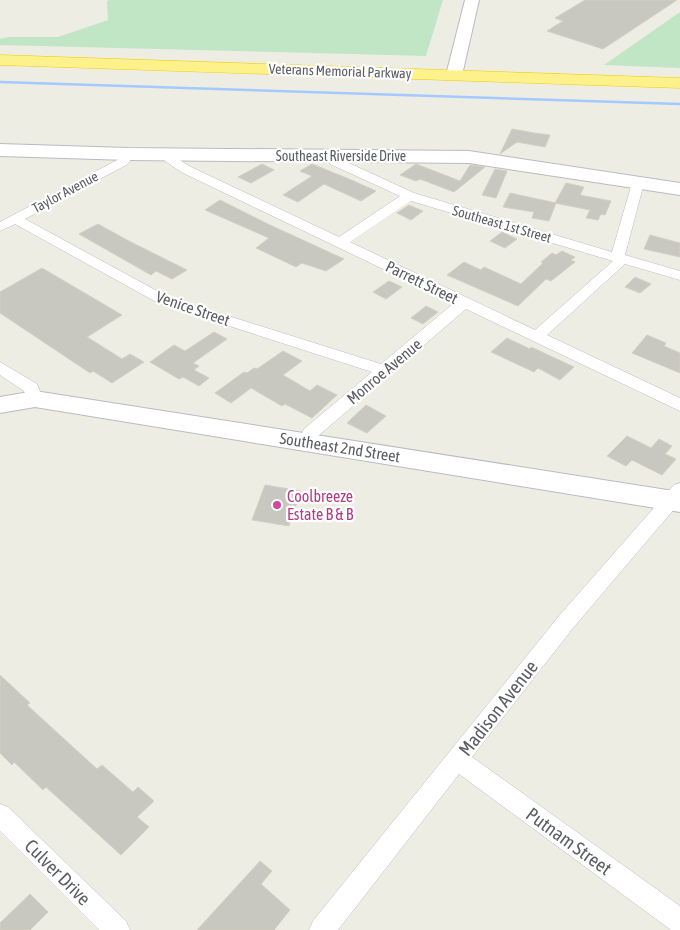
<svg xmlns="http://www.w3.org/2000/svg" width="680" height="930" viewBox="0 0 680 930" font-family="'Asap Condensed',sans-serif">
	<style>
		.green { fill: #c0e6c6 }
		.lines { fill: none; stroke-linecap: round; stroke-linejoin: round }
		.stream { stroke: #a3c9ff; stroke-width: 2.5 }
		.building { fill: #c9c8c0; stroke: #d3d0c2 }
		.street-casing { stroke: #bbbcc2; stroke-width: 1 }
		.secondary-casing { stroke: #b9bbc2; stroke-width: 2 }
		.highway-casing { stroke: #f1cb00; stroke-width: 1 }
		.street { fill: #fff; fill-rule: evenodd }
		.secondary { fill: #fff; fill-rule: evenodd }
		.highway { fill: #fdf18c; fill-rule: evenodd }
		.hotel-dot { fill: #d1479c; stroke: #fff; stroke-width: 2 }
		.labels { text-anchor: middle; stroke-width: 4.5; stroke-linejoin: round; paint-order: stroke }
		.far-street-label { font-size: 14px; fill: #5b5e64; stroke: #fff }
		.street-label { font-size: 16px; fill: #5b5e64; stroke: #fff }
		.hotel-label { font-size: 16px; fill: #b23c85; stroke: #fff; text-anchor: start }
		.near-street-label { font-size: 19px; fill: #5b5e64; stroke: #fff }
	</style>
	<rect width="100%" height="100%" fill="#eeede3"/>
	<g class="green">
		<path d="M110,0h333l-17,56 -426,-11v-6l8,-2h50l50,-17 -1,-19z"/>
		<path d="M680,12v56l-76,-3z"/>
	</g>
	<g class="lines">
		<path class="stream" d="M0,82l680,22"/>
	</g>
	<g class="building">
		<path d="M585,0h92l-74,49 -56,-18 16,-10 -8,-3z"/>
		<path d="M512,129l22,4 16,2 -5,12 -28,-5 -17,12z"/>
		<path d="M262,164l12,6 -23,13 -13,-6z"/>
		<path d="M312,164l37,15 27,12 -15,10 -37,-17 -26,18 -15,-7 29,-19 -12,-5z"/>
		<path d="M416,164l44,17 10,-16 15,2 -31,25 -34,-13 -4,2 -16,-6z"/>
		<path d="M495,169l12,2 -11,27 -14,-3z"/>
		<path d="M566,183l18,4 -4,8 31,6 -6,14 -4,-1 -3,6 -12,-2 4,-8 -35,-7z"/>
		<path d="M510,193l46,10 -7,18 -17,-3 2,-6 -31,-5z"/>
		<path d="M220,200l50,25 74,34 -18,12 -24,-8 -6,4 -40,-19 13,-10 -64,-28z"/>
		<path d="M409,205l14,6 -12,9 -14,-7z"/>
		<path d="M98,224l29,16 60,30 -15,9 -16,-8 -5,4 -72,-41z"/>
		<path d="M502,232l15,7 -12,9 -15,-7z"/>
		<path d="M650,235l30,8v14l-36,-8z"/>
		<path d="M562,251l13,6 -4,3 4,2 -24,19 -5,-2 -28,27 -71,-31 17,-13 17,8 3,-3 37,17 22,-21 -2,-1 11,-9 4,2z"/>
		<path d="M42,268l80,47 -35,22 35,22 8,-5 14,8 -32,21 -19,-12 -3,2 -90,-60v-21z"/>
		<path d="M635,277l16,7 -11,9 -15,-6z"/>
		<path d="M389,281l13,6 -16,12 -13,-7z"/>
		<path d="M426,306l12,6 -15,12 -12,-6z"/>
		<path d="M214,332l13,7 -34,24 6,3 -5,4 15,8 -10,8 -16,-9 -4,2 -29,-17 24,-17 11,6z"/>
		<path d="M647,335l19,8 -2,3 16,7v20l-48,-20z"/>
		<path d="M507,338l23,11 1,-2 43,20 -14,13 -22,-12 -4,4 -43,-20z"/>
		<path d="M283,351l19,10 -19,14 27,16 7,-6 20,10 -25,23 -27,-14 -3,2 -31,-18 -20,15 -16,-10 29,-21 3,1 7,-5 3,1z"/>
		<path d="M366,405l20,11 -19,17 -20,-10z"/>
		<path d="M627,436l24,12 8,-9 13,7 -7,8 11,5 -14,16 -30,-15 -6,6 -19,-10z"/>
		<path d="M265,485l36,6 -12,35 -37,-6z"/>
		<path d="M0,675l30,28 -3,2 70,64 5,-4 31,27 5,-5 16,14 -17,16 12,10 -28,28 -75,-68 -3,3 -29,-28 -2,3 -12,-12z"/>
		<path d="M260,861l12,10 -11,13 29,26 -16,20h-77z"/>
		<path d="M30,894l18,18 -18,18h-30v-7z"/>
	</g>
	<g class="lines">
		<g class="street-casing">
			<g id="street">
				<path d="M128,150l6,4 -6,10 -103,55 143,78 213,67 73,-61 -271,-130 -18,-12 -2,-3 2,-6h8l2,5 16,10 148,70 61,-41 -70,-32 -2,-8 6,-4 4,1 2,6 74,34 198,59 20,-69 6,-4 5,1 1,3 -19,72 55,16v9l-55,-16 -78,71 133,63v13l-214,-102 -148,127 -5,10 -6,2 -6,-2 -3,-4 6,-13 68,-57 -214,-69 -143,-79 -15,7v-9l119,-63 5,-8zM411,201l202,60 -78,69 -185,-88z"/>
				<path d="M0,362l37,22 6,15 -2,4h-12l-5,-12 -24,-16z"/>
				<path d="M680,483v19l-107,126 -101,129 208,149v24h-9l-212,-156 -121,156h-29l4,-9 246,-305 115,-131z"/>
				<path d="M0,804l8,3 118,114 4,9h-31l-99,-99z"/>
			</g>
		</g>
		<g class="secondary-casing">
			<g id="secondary">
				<path d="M465,0h14l-17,75 -2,4h-12l-2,-4z"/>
				<path d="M0,144l128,4 341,3 211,32v12l-211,-32 -341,-3 -128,-4z"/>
				<path d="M35,391l645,101v20l-645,-105 -35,6v-16z"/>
			</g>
		</g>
		<g class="highway-casing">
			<path id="highway" d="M0,55l680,23v10l-680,-23z"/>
		</g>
		<use href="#street" class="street"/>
		<use href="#secondary" class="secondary"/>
		<use href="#highway" class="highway"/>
	</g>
	<circle class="hotel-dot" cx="277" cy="505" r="5"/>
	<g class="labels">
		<g class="far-street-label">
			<text transform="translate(340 71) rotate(2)" y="5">Veterans Memorial Parkway</text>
			<text x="341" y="161">Southeast Riverside Drive</text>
			<text transform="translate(65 192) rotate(-28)" y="5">Taylor Avenue</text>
			<text transform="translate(502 224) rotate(16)" y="5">Southeast 1st Street</text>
		</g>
		<g class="street-label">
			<text transform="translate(422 282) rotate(26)" y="6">Parrett Street</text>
			<text transform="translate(193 308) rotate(19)" y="6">Venice Street</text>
			<text transform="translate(384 371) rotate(-40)" y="6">Monroe Avenue</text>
			<text transform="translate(340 447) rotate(9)" y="6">Southeast 2nd Street</text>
		</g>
		<g class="hotel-label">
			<text x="287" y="502">Coolbreeze<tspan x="287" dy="18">Estate B &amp; B</tspan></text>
		</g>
		<g class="near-street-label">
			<text transform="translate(498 708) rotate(-52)" y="7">Madison Avenue</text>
			<text transform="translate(569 841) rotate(36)" y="7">Putnam Street</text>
			<text transform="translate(58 872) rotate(45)" y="7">Culver Drive</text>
		</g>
	</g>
</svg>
